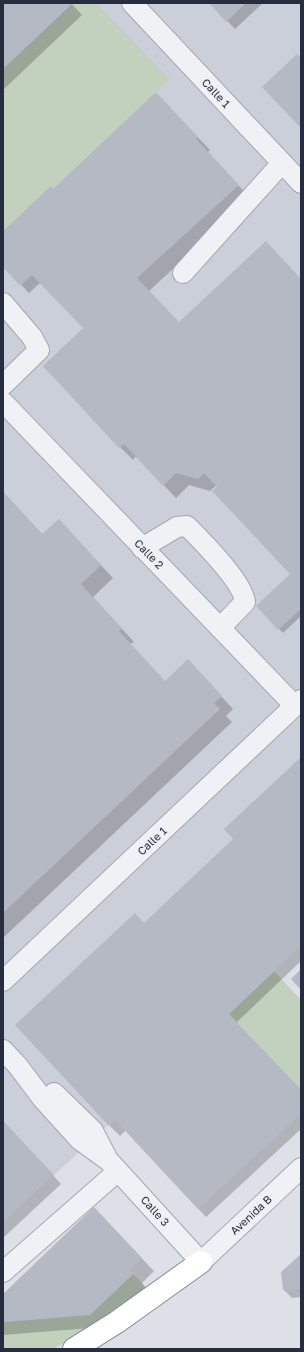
<svg xmlns="http://www.w3.org/2000/svg" width="304" height="1352" viewBox="0 0 304 1352" font-family="'Golos Text',sans-serif">
	<style>
		.built { fill: #cbcfd9 }
		.green { fill: #c1d1be }
		.shadow { fill: #0003 }
		.building { fill: #b4b9c4 }
		.lines { fill: none; stroke-linecap: round; stroke-linejoin: round }
		.minor-casing { stroke: #a2a7b1; stroke-width: 22 }
		.highway-casing { stroke: #848c9e; stroke-width: 24 }
		.minor { stroke: #f0f1f5; stroke-width: 20 }
		.highway { stroke: #fff; stroke-width: 22 }
		.labels { text-anchor: middle; stroke-width: 3; stroke-linejoin: round; paint-order: stroke }
		.street-label { font-size: 11px; fill: #262d3e; stroke: #eceff5 }
	</style>
	<rect width="100%" height="100%" fill="#dde0e7"/>
	<path class="built" d="M3,3h298v942l-298,278z"/>
	<g class="green">
		<path d="M73,3h23l74,76 -117,110 -2,-3 -48,45v-162z"/>
		<path d="M274,971l27,29v89l-72,-75z"/>
		<path d="M133,1274l13,13c-30,22 -59,48 -94,62h-49v-27l87,-7z"/>
	</g>
	<g class="shadow">
		<path d="M3,3h68l11,12 -79,75z"/>
		<path d="M210,3h53l-28,26z"/>
		<path d="M168,106l42,44 -2,2 42,46 -101,93 31,33 121,-44v336l-18,17 -25,-27 38,-24 -77,-99 -9,8 -21,-6 -13,13 -40,-42 -3,4 -13,-13 -75,-81 40,-37 -44,-47 -12,11 -26,-27v-33l51,-43z"/>
		<path d="M3,492l40,43 28,-2 42,45 -20,19 41,45 -4,2 35,38 35,-9 33,36 -7,7 6,6 -229,216z"/>
		<path d="M301,759v202l-65,62 65,67v39l-95,88 -80,-87 -6,6 -11,-11 36,-201 89,-85z"/>
		<path d="M3,1121l58,63 -58,54z"/>
		<path d="M106,1221l48,50 -12,12 3,4 -42,40 -100,8v-40z"/>
		<path d="M301,1256v41l-9,1 -8,-8z"/>
	</g>
	<g class="building">
		<path d="M3,3h70l-70,66z"/>
		<path d="M209,3h37l-20,19z"/>
		<path d="M297,54l4,4v70l-39,-41z"/>
		<path d="M156,92l42,45 -2,2 43,46 -102,93 42,44 87,-81 35,38v330l-23,21 -22,-24 34,-32 -78,-83 5,-4 -13,-14 -6,6 -22,-6 -13,13 -39,-42 -5,4 -76,-82 40,-38 -51,-53 -12,11 -17,-19v-36l48,-45 2,3z"/>
		<path d="M3,492l39,42 17,-15 42,46 -20,19 41,45 -3,2 46,50 23,-22 34,37 -8,7 6,6 -217,204z"/>
		<path d="M301,757v189l-72,68 72,75v25l-103,95 -83,-89 -6,6 -94,-101 120,-112 9,10 89,-84 -9,-10z"/>
		<path d="M301,969v21l-10,-11z"/>
		<path d="M3,1121l51,54 -51,48z"/>
		<path d="M94,1207l48,51 -12,12 3,4 -43,41 -87,7v-28z"/>
		<path d="M301,1254v35l-18,1 -2,-18z"/>
	</g>
	<g class="lines">
		<g class="minor-casing">
			<g id="minor">
				<path d="M132,3l169,180"/>
				<path d="M183,273l99,-110"/>
				<path d="M3,303l29,34 7,13 -36,35"/>
				<path d="M3,402l292,304"/>
				<path d="M142,548l35,-21 10,-1c15,15 56,56 58,76l-25,26"/>
				<path d="M3,981l298,-281"/>
				<path d="M3,1050l15,16 24,32 38,42 29,21 92,101 100,-94"/>
				<path d="M54,1093l39,38 13,25"/>
				<path d="M3,1272l115,-101"/>
			</g>
		</g>
		<g class="highway-casing">
			<path id="highway" d="M74,1349l43,-27 84,-60"/>
		</g>
		<use href="#minor" class="minor"/>
		<use href="#highway" class="highway"/>
	</g>
	<g class="labels">
		<g class="street-label">
			<text transform="translate(216 93) rotate(47)" y="4">Calle 1</text>
			<text transform="translate(149 554) rotate(46)" y="4">Calle 2</text>
			<text transform="translate(152 841) rotate(-43)" y="4">Calle 1</text>
			<text transform="translate(155 1211) rotate(48)" y="4">Calle 3</text>
			<text transform="translate(251 1215) rotate(-43)" y="4">Avenida B</text>
		</g>
	</g>
	<rect width="304" height="1352" fill="none" stroke="#262d3e" stroke-width="8"/>
</svg>
